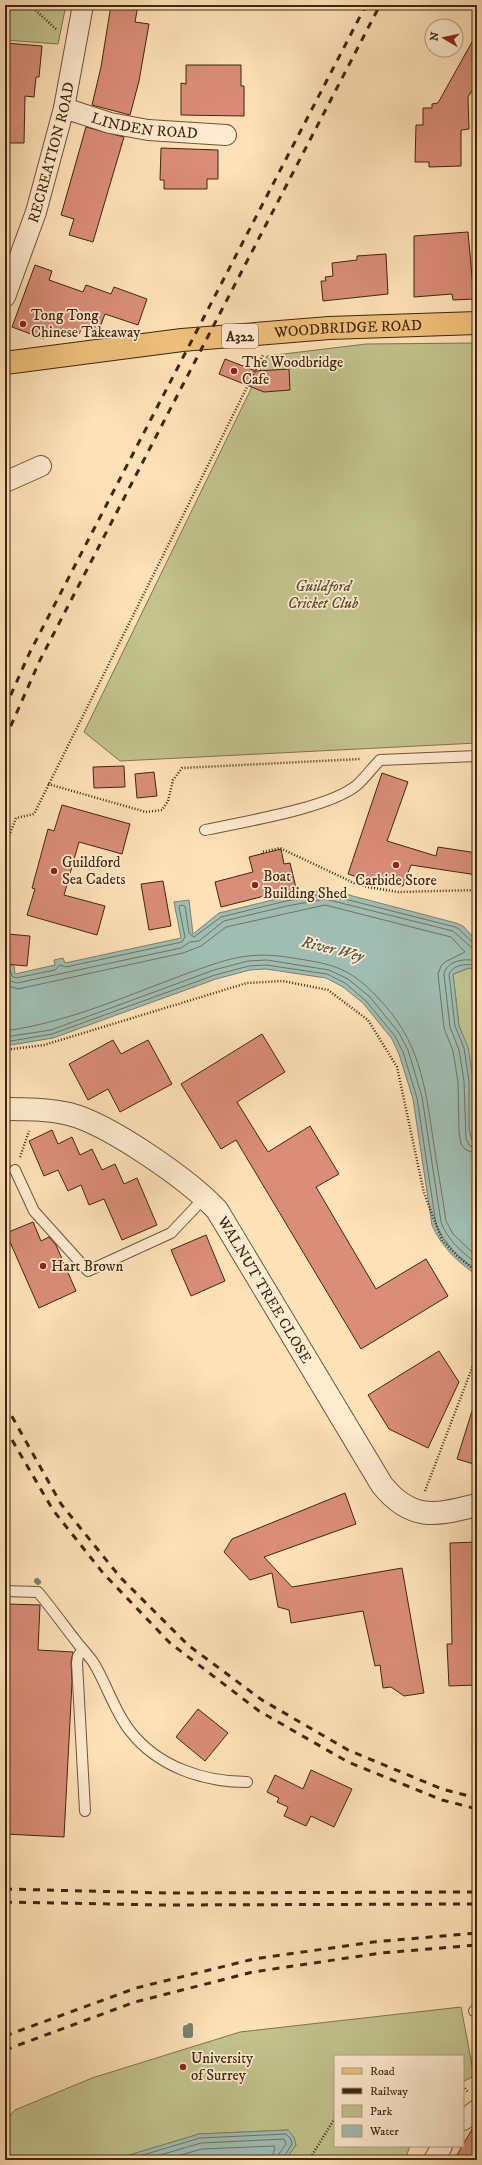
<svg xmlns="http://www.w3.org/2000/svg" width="482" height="2165" viewBox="0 0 482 2165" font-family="'IM FELL DW Pica',serif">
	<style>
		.green { fill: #c2c38d; stroke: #80744e }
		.water { fill: #a0bdb3; stroke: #798171 }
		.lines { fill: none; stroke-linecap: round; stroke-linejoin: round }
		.shore { stroke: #707260; stroke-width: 1 }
		.stream { stroke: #798171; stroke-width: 6 }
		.building { fill: #da8d78; stroke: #3f260e }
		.service-casing { stroke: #6f5538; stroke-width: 12 }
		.minor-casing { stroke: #6f5538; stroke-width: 22 }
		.tertiary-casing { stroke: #6f5538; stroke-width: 24 }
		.primary-casing { stroke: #3f260e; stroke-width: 24 }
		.path { stroke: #3f260e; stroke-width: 2.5; stroke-dasharray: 1 2; stroke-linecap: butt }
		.service { stroke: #ffecd1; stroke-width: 10 }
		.minor { stroke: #ffecd1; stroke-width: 20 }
		.tertiary { stroke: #ffecd1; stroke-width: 22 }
		.primary { stroke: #f0c17c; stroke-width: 22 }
		.rail { stroke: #3f260e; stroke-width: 3; stroke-dasharray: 7 7; stroke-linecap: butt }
		.poi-dot { fill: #8f2418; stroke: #ffecd1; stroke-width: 1.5 }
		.labels { text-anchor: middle; stroke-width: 3.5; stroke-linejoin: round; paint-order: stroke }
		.shield { fill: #ffecd1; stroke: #796148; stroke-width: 1 }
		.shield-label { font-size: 14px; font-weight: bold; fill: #3f260e }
		.street-label { font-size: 15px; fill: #3f260e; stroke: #ffecd1 }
		.poi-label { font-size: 15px; fill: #3f260e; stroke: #ffecd1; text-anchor: start }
		.park-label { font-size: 15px; font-style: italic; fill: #604d2e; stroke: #ffecd1 }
		.water-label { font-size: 16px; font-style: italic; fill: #5c5340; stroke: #ffecd1 }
	</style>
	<rect width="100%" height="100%" fill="#ffe2b8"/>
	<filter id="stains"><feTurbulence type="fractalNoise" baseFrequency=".005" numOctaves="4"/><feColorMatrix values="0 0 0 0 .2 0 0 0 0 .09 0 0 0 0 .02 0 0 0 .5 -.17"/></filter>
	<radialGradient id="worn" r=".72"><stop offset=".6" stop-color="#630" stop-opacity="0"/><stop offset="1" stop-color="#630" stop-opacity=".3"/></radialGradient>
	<g class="green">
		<path d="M5,5h61l-8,39 -53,-4z"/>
		<path d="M477,343v400l-357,18 -36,-29 183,-376 99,-12z"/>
		<path d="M469,968l8,2v177l-4,-18 1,-30 -9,-58 -6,-15 -6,-52z"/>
		<path d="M461,2007l13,69 -11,6v-26h-128v90h75l-5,14h-120l11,-15 -8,-15 -89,4 -86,26h-108v-39l10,-11 77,-32 148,-46z"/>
	</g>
	<g class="water">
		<path d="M326,889l130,34 7,3 14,15v29l-8,-2 -16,6 6,52 9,21 5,33v49l4,18v128c-20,-13 -36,-29 -45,-50l-19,-126 -14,-45 -7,-15 -29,-36 -20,-16 -17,-9 -60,-9 -16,1 -34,9 -163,59 -48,8v-69l2,-12 7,1 1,8 40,-9 -1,-5 9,-2 2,5 116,-25 -7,-36 15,-2 4,34 26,-21 66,-16z"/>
		<path d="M288,2130l6,7 2,8 -11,15h-172l86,-26z"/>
	</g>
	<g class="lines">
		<g class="shore">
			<path d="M477,961c-11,-3 -30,-1 -33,13l6,53 9,23 5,31 2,58 4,7 7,2"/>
			<path d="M477,966c-9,-3 -23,-2 -28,8l6,52 9,22 5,33v48l3,11 5,3"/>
			<path d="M5,971l5,-1 2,6 4,2 39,-8 5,-5 6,2 116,-25 3,-5 -6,-30 1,-2 5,1 4,27 5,4 27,-20 65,-16 39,-7 130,33c8,3 13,15 22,17"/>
			<path d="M5,976l5,5 7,2 164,-35 9,-6 9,-1 25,-20 63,-15 38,-7 128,32 18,16 6,2"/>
			<path d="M5,985l13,4 165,-36 18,-7 25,-19 99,-22 126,32 14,15 -20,10 -4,4 -3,8 6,54 9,23 5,31 1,50 2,12 5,6 11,4"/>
			<path d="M5,1031c72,-10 138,-43 206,-66 41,-14 60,-11 100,-4 31,5 47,15 68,38 40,41 46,85 54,140 4,27 9,54 13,82l7,13 24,23"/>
			<path d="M5,1037l46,-7 163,-60 34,-9 19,-1 62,10 19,9 22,18 29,36 9,17 14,47 19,125c7,19 21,30 36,42"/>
			<path d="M5,1042l47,-8 163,-59 34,-9 17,-1 61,9 18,9 21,18 29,35 8,16 14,46 19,126c8,19 23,35 41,46"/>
			<path d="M126,2160l74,-22 86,-4 5,5 1,5 -10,16"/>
			<path d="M143,2160l58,-17 83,-4 2,5 -7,10 -2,6"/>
			<path d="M163,2160l39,-11 72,-3 1,2 -4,12"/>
		</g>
		<g class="stream">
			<path d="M37,1581l1,1"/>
			<path d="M186,2028v7h4v-9"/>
		</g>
	</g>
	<g class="building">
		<path d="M111,5h27l-3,17 14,2 -10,57 -9,34 -38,-10 9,-38z"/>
		<path d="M477,33v49l-9,15 1,32 -8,1v36l-32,1v-5h-14l1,-37h7v-17h9v-4l6,-1z"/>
		<path d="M5,43l37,3 -3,31h-3l-2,20 -9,-1 -1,47h-19z"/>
		<path d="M186,65h55v21h3v30l-63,-1v-32l5,1z"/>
		<path d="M86,127l38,10 -31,105 -24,-7 5,-16 -13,-4z"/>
		<path d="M161,148l57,2v29h-11v10h-43v-9h-4z"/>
		<path d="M468,232l6,67 -21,1 -1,-6 -38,3v-61z"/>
		<path d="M386,254l2,40 -65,7 -2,-20h5l-1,-4 8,-1 -1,-13 25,-3v-4z"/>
		<path d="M35,265l17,6 -3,9 34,12 3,-7 25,9 3,-7 33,12 -9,26 -33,-11 -7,18 -16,-5 -3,7 -15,-5 -3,9 -15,-6 -2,7 -32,-12z"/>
		<path d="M225,359l31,12 33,-2 1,21 -26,2 -45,-18z"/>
		<path d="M124,766l1,21 -31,1 -1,-21z"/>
		<path d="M154,772l3,24 -20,2 -2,-24z"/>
		<path d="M382,773l26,9 -21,59 49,15 2,-9 39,6v22l-66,-10 -8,21 -28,-3 -27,-9z"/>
		<path d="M62,805l68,19 -8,30 -43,-12 -15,53 41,11 -8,29 -70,-20 8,-26 -3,-1 16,-59 6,2z"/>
		<path d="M281,849l3,15 6,-1 6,25 -75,19 -6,-25 38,-10 -4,-15z"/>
		<path d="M163,881l8,45 -22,4 -8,-46z"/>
		<path d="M8,934l22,2 -3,30 -22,-2z"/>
		<path d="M262,1034l23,38 -48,30 31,50 42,-26 29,48 -23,13 60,102 50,-30 22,37 -87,53 -125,-209 -15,9 -40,-65z"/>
		<path d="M113,1040l8,14 27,-14 24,44 -52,28 -12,-23 -20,11 -19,-36z"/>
		<path d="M52,1130l6,14 14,-7 8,18 12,-6 10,21 13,-6 9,20 13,-6 20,47 -35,15 -18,-41 -15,6 -8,-20 -13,6 -10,-21 -14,6 -15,-35z"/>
		<path d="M33,1222l8,19 8,-4 7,8 20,46 -37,17 -33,-75z"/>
		<path d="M206,1235l19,46 -34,15 -20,-46z"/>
		<path d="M439,1351l20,31 -31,66 -39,-19 -21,-34z"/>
		<path d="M473,1408l4,1v56l-20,-6z"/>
		<path d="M345,1493l11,31 -92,33 28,30 110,-19 22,125 -20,3 -13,-9 -8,1 -3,-23 -5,1 -12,-55 -72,12 -2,-13 -11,-3 -6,-34 -22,7 -26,-28 8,-13z"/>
		<path d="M477,1542v143l-28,1 -2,-42h5l-2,-101z"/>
		<path d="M7,1604l33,1 -2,45 35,2 -2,10 1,20 -8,155 -59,-3v-191z"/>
		<path d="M198,1709l30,24 -23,28 -29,-24z"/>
		<path d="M311,1770l41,19 -18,38 -23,-11 -5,10 -22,-10 4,-9 -11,-5 2,-4 -12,-6 8,-17 28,14z"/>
		<path d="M477,2124v36h-23l20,-34z"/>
	</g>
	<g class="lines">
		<g class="service-casing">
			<g id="service">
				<path d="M205,830c37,-8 125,-22 152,-45 8,-7 15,-17 23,-25l97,-4"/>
				<path d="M15,1170l19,41 54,60 83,-38 34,-36"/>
				<path d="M5,1591l33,1c14,17 27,35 41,53 6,7 13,14 17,22 12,21 19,45 34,64 28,36 74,51 117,51"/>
				<path d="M83,1650l-5,6 -1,7 8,148"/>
				<path d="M474,2011h3"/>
			</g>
		</g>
		<g class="minor-casing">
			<g id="minor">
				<path id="s1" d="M64,108l46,15 38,7 78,5"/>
				<path id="s2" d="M5,297l31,-85 28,-104 19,-103"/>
				<path d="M5,482l36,-16"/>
				<path d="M463,2120l14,-10"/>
				<path d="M434,2160l8,-14"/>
			</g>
		</g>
		<g class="tertiary-casing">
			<g id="tertiary">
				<path id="s3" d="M5,1109c21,0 43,0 64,5 40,10 120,66 148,96l165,275c30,37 54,30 95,20"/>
			</g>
		</g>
		<g class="primary-casing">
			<g id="primary">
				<path id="s4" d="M5,363l177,-23 147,-12 148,-5"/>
			</g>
		</g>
		<g class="path">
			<path d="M31,6l26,24"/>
			<path d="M48,784l98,28 16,-2 6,-9 5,-21 9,-12 178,-9"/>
			<path d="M5,847l11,-29 18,-4 229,-459"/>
			<path d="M262,854v-2l18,-4 74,35 14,4 30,5 79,-2"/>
			<path d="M476,890l1,-14"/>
			<path d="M5,1050l39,-5 203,-62 36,-2 45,9 40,30 29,47 27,126 18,47 15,16 20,16"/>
			<path d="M20,1157l9,-26"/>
			<path d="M425,1491l52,-136"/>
			<path d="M463,2086l5,6"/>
			<path d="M309,2160l26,-42"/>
		</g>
		<use href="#service" class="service"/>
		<use href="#minor" class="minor"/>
		<use href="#tertiary" class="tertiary"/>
		<use href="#primary" class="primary"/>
		<g class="rail">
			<path d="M5,708l24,-54 337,-649"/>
			<path d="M5,739l35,-79 340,-655"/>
			<path d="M5,1404l56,100 59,73 68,68 74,55 86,50 94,39 35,9"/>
			<path d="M5,1428l48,82 50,63 67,70 89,68 89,51 94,38 35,9"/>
			<path d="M5,1889l162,4 310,-1"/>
			<path d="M5,1902l158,3 314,-1"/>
			<path d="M5,2036l131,-48 118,-29 119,-17 104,-9"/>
			<path d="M5,2050l130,-48 118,-30 128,-19 96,-8"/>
		</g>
	</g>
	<g class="poi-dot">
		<circle cx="23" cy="324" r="4"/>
		<circle cx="234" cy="371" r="4"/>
		<circle cx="396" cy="865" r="4"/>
		<circle cx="54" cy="871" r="4"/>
		<circle cx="255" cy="885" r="4"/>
		<circle cx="43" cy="1266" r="4"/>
		<circle cx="183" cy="2067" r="4"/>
	</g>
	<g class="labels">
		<rect class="shield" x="222" y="324" width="36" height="24" rx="3"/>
		<g class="shield-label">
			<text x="240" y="341">A322</text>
		</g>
		<g class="street-label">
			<text dy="5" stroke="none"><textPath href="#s1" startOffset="83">LINDEN ROAD</textPath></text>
			<text dy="5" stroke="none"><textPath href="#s2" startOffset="152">RECREATION ROAD</textPath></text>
			<text dy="5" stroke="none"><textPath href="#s4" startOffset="345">WOODBRIDGE ROAD</textPath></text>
			<text dy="5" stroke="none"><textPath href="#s3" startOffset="335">WALNUT TREE CLOSE</textPath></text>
		</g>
		<g class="poi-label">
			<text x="31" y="320">Tong Tong<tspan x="31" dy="17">Chinese Takeaway</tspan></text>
			<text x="242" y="367">The Woodbridge<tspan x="242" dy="17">Cafe</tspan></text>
			<text x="62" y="867">Guildford<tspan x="62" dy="17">Sea Cadets</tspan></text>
			<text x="263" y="881">Boat<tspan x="263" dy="17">Building Shed</tspan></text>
			<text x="396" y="885" text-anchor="middle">Carbide Store</text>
			<text x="51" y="1271">Hart Brown</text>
			<text x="191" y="2063">University<tspan x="191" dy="17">of Surrey</tspan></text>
		</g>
		<g class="park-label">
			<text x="323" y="591">Guildford<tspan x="323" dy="17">Cricket Club</tspan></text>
		</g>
		<g class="water-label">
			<text transform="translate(333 948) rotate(14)" y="6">River Wey</text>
		</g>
	</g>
	<rect width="482" height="2165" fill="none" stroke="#ffe2b8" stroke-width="20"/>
	<rect x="6" y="6" width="470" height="2153" fill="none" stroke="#3f260e" stroke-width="2"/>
	<rect x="10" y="10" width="462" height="2145" fill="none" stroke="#3f260e"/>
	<rect x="334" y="2055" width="130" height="92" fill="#ffecd1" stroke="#b29d83"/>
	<rect x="342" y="2068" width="20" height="6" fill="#f0c17c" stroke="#b29d83"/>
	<text x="370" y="2075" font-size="12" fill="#3f260e">Road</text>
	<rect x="342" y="2088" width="20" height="6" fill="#3f260e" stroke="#b29d83"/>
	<text x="370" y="2095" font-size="12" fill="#3f260e">Railway</text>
	<rect x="342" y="2105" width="20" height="12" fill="#c2c38d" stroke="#b29d83"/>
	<text x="370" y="2115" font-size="12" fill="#3f260e">Park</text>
	<rect x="342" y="2125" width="20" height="12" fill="#a0bdb3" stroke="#b29d83"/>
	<text x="370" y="2135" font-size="12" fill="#3f260e">Water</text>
	<g transform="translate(444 38) rotate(279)"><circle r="19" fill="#ffecd1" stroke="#b29d83"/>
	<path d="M0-3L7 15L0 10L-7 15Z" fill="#8f2418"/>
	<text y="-6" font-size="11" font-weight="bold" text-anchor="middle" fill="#3f260e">N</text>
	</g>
	<rect width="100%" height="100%" filter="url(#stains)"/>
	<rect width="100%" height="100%" fill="url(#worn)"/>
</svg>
